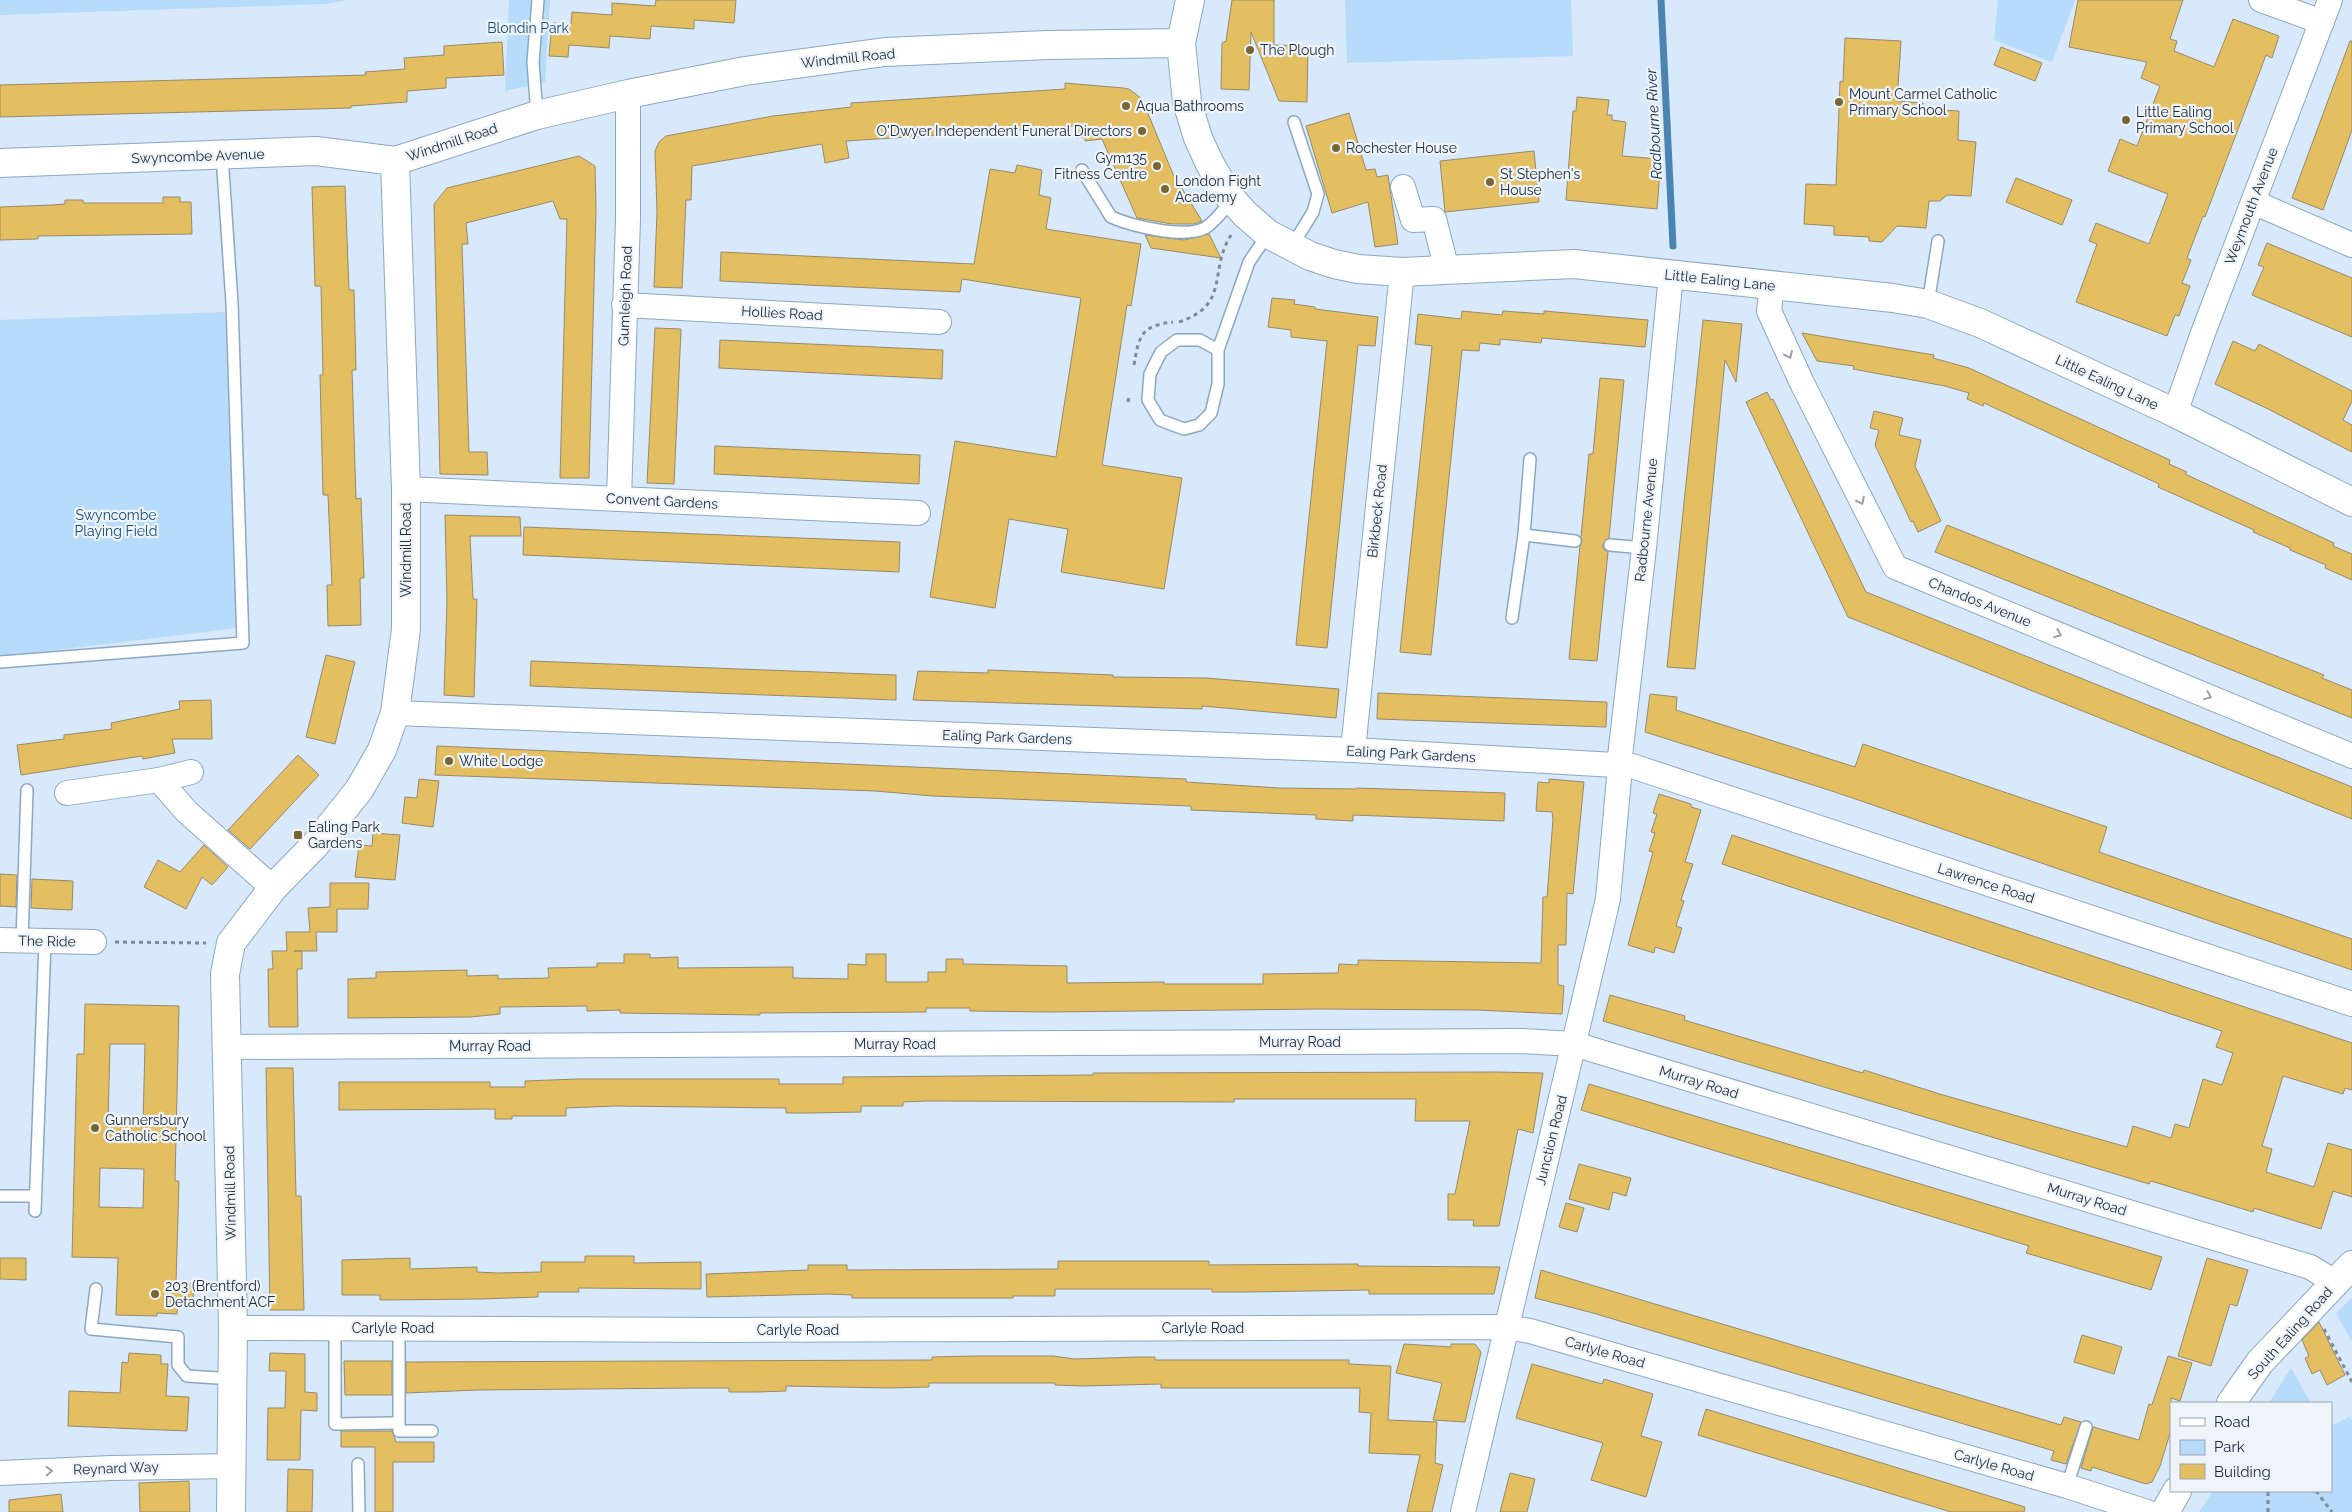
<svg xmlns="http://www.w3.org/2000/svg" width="2352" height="1512" viewBox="0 0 2352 1512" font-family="Raleway,sans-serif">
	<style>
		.green { fill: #b7dbfb }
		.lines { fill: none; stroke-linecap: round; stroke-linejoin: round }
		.stream { stroke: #4b84b3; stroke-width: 7 }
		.building { fill: #e4bf62; stroke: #988a69; fill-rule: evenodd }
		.service-casing { stroke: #8ba8c2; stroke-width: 14 }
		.minor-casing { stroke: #8ba8c2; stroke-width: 26 }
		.tertiary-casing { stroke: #8ba8c2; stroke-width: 30 }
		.secondary-casing { stroke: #8ba8c2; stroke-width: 30 }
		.path { stroke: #7d8c9a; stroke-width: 3; stroke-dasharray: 4 4; stroke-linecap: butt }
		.service { stroke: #fff; stroke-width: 11 }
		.minor { stroke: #fff; stroke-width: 24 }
		.tertiary { stroke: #fff; stroke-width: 28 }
		.secondary { stroke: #fff; stroke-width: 28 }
		.oneway { stroke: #9ba0a5 }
		.poi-dot { fill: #786533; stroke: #eef4fa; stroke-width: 2 }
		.labels { text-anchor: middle; stroke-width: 4.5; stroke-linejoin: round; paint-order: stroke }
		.park-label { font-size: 14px; fill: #134b75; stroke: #eef4fa }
		.poi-label { font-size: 14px; fill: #212d38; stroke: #eef4fa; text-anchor: start }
		.street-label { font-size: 14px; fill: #212d38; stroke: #eef4fa }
		.water-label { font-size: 15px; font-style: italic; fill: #11324b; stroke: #eef4fa }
	</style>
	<rect width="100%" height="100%" fill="#d7e9fa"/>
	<g class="green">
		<path d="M0,0h348l-24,4 -324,11z"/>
		<path d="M509,0h41l-5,82 -40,9z"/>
		<path d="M1345,0h226l2,56 -226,7z"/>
		<path d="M1998,0h77l-23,62 -58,-22z"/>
		<path d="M225,312l12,316 -237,29v-337z"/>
		<path d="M2352,1298v44l-16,-29z"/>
		<path d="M2291,1368l20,35h-42z"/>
		<path d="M2350,1417l2,3v92h-153l14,-21h118v-65z"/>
	</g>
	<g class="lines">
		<path class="stream" d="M1661,0l12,246"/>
	</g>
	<g class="building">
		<path d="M656,0h80l-2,23 -40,-3v9l-43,-3 -1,13 -40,-3 -1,12 -40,-3 -1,12 -19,-1 3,-33 19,1 1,-12 40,3v-12l43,3z"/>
		<path d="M1232,0h42v45l34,1 -1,56 -28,-1 -28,-69 -2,58 -28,-1 1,-46 4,-2z"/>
		<path d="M2078,0h105l-13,39 7,2 -3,10 40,16 19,-48 46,17 -7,22 -6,-3 -61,162 -2,-1 -16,42 4,2 -9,23 8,3 -11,30 -4,-1 -8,21 -91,-34 21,-58 -8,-3 7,-18 53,21 19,-50 -60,-23 12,-32 17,7 23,-60 -19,-8 6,-16 -78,-15z"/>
		<path d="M1845,38l56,3 -4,60 26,2v6l36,2 -1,29 18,2 -5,54 -24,-1 -7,6h-11l-3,27 -29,-2 -15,16 -13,-1v-4l-35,-2v-9l-30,-2 2,-40 30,1 4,-104 3,1z"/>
		<path d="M2350,41h2v89l-29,80 -31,-12z"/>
		<path d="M502,42l2,33 -58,3v10l-39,3v11l-56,4v2l-351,9v-32l366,-10 -1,-3 40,-3 -1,-11 40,-3v-9z"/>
		<path d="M2001,47l41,16 -7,18 -41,-16z"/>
		<path d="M1065,83l58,5 6,1 13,10 31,75 29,47 -8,3h-22l-35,-6 -35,-79 -17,2v-4l-9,1 1,-12 -231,15 3,17 -24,5 -3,-19 -130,22 -1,34h-5l-4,88 -28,-1 3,-75 -2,-61 4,-9 7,-6 107,-20 78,-9v-4l214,-14z"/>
		<path d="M1577,97l32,3 -2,15h5v5l14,2 -4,34 39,3 -4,50 -91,-9 7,-89h3z"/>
		<path d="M1349,113l17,57 9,-1 2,8 11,-2 10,69 -23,3 -7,-45 -36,11 -26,-87z"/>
		<path d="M1534,151l5,51 -94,10 -5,-51z"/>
		<path d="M579,156l16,10 1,43 -7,269h-29l7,-259h-7l-7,-18 -87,22 2,21h-6l7,208h18l1,23 -48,-1 -6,-270 13,-16z"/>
		<path d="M1017,165l25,5 -3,25 12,3 -5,31 95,15 -10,62 -4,-1 -25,160 80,13 -18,111 -103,-17 7,-43 -59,-10 -14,89 -65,-11 25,-156 101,16 25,-159 -119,-19 -2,13 -240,-11 1,-29 253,12 16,-95 25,4z"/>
		<path d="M2016,178l56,22 -10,25 -56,-23z"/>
		<path d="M345,186l4,104h5l2,80h-4l4,129 5,-1 3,80h-4l1,47 -33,1 -1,-41h5l-4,-90h-5l-3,-120h3l-2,-89h-6l-3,-99z"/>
		<path d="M163,197h17v5h11l1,32 -154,2v3l-38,1v-33l52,-2 13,-1v-4h18v3h80z"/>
		<path d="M1209,234l12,24 -70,-10 -6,-13 39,5z"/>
		<path d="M2267,243l85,35v59l-100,-42 12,-28 -6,-2z"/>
		<path d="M1272,298l23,2 -1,4 21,3v2l63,8 -3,29 -17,-1 -31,303 -31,-3 31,-304 -36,-4v-7l-23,-3z"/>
		<path d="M1462,311l40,4 1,-4 41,3v-3l104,9 -3,27 -103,-9 -1,5 -41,-4v6l-20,-2 -1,8 -17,-1 -31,305 -31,-3 32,-306 -17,-2 3,-30 43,5z"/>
		<path d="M1703,320l39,4 -6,58 -11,-22 -30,309 -28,-2z"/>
		<path d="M655,328l26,1 -7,155 -27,-1z"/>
		<path d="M1802,333l132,22 -1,3 36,10 201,92 -1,4 18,8 -2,2 149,69 -1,3 19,8v26l-27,-12 1,-3 -36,-15v-2l-37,-16 1,-2 -96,-43 1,-3 -175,-81 -1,3 -16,-7 2,-6 -24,-7 -92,-17 1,-3 -37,-5z"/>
		<path d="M720,340l223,10 -1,29 -223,-11z"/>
		<path d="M2233,341l22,10 4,-7 93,47v10l-9,19 9,5v27l-86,-44 -51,-24z"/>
		<path d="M1600,378l24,2 -15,158 -6,6v5l5,3 -11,109 -28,-2 11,-113 2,-5 -1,-4 8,-83h4z"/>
		<path d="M1767,392l4,8 2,-1 93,193 486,195v32l-504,-202 -102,-215z"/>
		<path d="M1874,411l29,7 -4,17 22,5 -6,26 26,55 -23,11 -5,-11 -2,1 -36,-77 4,-15 -9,-2z"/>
		<path d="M715,446l205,9 -1,29 -205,-10z"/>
		<path d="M445,515l75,2 1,19h-51l3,63h4l-3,98 -30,-2 3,-94z"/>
		<path d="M1947,525l377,150 -2,3 30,12v28l-417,-166z"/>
		<path d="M524,527l376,15 -1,30 -376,-17z"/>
		<path d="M326,655l29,7 -20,82 -29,-7z"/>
		<path d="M531,661l365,14v25l-366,-14z"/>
		<path d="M988,670l125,5v2l93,1 133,11 -3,29 -134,-12v3l-289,-9 5,-29 70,2z"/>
		<path d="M1378,693l229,9 -1,25 -229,-8z"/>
		<path d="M1650,694l27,3 -1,13 179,57 8,-23 244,83 -8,25 253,87v31l-517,-178 -190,-60z"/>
		<path d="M211,700l1,39h-40l3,14 -32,6 -1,-3 -121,19 -4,-30 47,-6v-4l48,-6 -1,-6 69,-14 -1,-8z"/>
		<path d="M437,746l749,33v3l93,6 77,1 1,-1 148,5 -1,28 -151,-6v6l-19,-1 -18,-1v-4l-125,-5v-4l-258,-10 -58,-5 -440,-16z"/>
		<path d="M298,755l21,20 -69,74 -22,-19z"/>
		<path d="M419,779l20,2 -6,46 -31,-4 3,-26 12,1z"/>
		<path d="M1549,779l35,3 -11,112 -6,-1 -1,52h-8v40l6,1 -2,28 -85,-4 -157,-1 -271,3 -79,-1v-3h-44v4l-166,1v2l-140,-2v-3l-33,1v-5l-87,1v7l-29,3 -123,1v-39l28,-1v-6l91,-2v6l31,-1v4l51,-1 -1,-10 49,-1v-4h27v-9h26v4l28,-1v11l115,-1v11l55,1v-15l18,1v-11h20v28h42v-10h18v-13h17v5l104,2v17l97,-1v2h99v-10l75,-1 1,-9 19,1v-5l183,3 2,-66h4l6,-78 -1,-7 -16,-1 2,-29 11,1z"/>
		<path d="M1659,794l32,10v3l10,3 -16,52 8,2 -12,36 3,1 -8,25 6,2 -8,25 -19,-6 -1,6 -26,-8 25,-93 -4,-1 6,-18 -4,-1 6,-18 -4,-1z"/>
		<path d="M373,833l27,2 -5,45 -40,-3 4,-32 13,1z"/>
		<path d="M1732,835l620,208v47l-7,-2 -2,6 -60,-18 -21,70 10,3 -6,23 48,15 14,-44 24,7v47l-19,-6 -12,38 -67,-21 -1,4 -102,-31 -2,3 -546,-163 7,-26 75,21 -1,4 138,41 41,12 1,-3 79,25 184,52 6,-21 38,12 4,-14 14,4 14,-49 19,6 11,-32 -17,-6 6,-16 -500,-167z"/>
		<path d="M204,845l24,22 -16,18 -10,-8 -16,32 -42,-22 14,-27 22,12z"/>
		<path d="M0,874l17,1 -1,32 -16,-1z"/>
		<path d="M32,879l41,2 -1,29 -41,-2z"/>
		<path d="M330,883h39l-1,26h-31v23h-21l1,19h-23h8v18h-5l1,58h-29l-1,-58h5l-1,-18h15l-1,-19h24l-2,-24 22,-1z"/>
		<path d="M85,1004l94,2 -4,175h4l-3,102 18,1 -1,18 -15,-1 -1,13 -20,-1v3l-41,-1 2,-57 -46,-1 5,-203h7zM110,1044h35l-2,81 -35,-1zM100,1168l44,1 -1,39 -44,-1z"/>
		<path d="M266,1068h27l3,128h5l3,114h-34z"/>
		<path d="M1497,1072l46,1 -10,60 -15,-4 -19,97h-26l1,-6h-26v-26h7l15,-73h-55l1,-22h-182v3l-308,-1 -23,1v4h-42v6l-52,1h-23v-5l-171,-2 -49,2v8h-54v3h-17v-10l-156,1v-28h151v5h35v-6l52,-2h202v5h64v-7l250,-2v-2z"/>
		<path d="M1589,1084l573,173 -11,33 -125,-37 3,-7 -448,-136z"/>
		<path d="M1579,1164l52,14 -5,18 -13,-4 -4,18 -40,-11z"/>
		<path d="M1566,1203l18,5 -7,24 -18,-5z"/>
		<path d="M585,1256h49v7l67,-1v27l-123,-1 1,4h-41v5l-57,2 -101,1v-5h-38v-35l68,-2v11l67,-2v5l21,1 43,-1v-10h44z"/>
		<path d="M0,1258h26v22l-26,-1z"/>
		<path d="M2207,1258l41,12 -11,36 -7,-2 -19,62 -33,-10z"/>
		<path d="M1058,1261h151v4l149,-1v2l142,1 -6,27h-125v-4l-121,2h-36v-3h-157v7h-42v2h-161v-3l-25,-1 -120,3 -1,-23 102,-4v-5h39v5l211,-1z"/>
		<path d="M1541,1270l520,155 3,-8 17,5 -15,42 -15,-4 3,-9 -461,-138 -58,-15z"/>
		<path d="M2319,1322l26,53 -18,10 -7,-15 -8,4 -7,-16 4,-2 -7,-16z"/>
		<path d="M2082,1335l40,12 -8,27 -40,-12z"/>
		<path d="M1404,1344l47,3v-3h24l6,8 -16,70 -32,-2 9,-37 -46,-10z"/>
		<path d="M129,1353l32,2v9h7l-2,32 23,1 -2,34 -119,-5 1,-35 51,2 2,-31 6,1z"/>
		<path d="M270,1353l35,1v38l12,1v18l-16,-1 -1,50h-33l1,-52h17l1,-37h-17z"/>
		<path d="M975,1356h78l22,3 63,-2h17v3h194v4l42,2 -3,54 49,2 -2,41 8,2 -11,47h-25l13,-57 -51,-2 2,-40 -12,-1 1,-24h-199v-4l-77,2 -29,-1v-2h-126v4l-41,1 -102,-2v5l-29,1h-28v-4h-33l-218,2 -72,3v-31l526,-2v-3z"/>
		<path d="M2168,1356l24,7 -12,38 -9,-3v32l-11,36 -8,16 -6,2 -54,-17 -1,4 -10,-3 12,-41 46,13 10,-36 3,1z"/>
		<path d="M344,1361h48v34h-47z"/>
		<path d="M1532,1364l70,20 2,-5 49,15 -12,42 21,6 -16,55 -55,-17 12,-37 -87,-25z"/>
		<path d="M1706,1409l319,98 -1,5h-73l-253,-77z"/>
		<path d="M341,1431h51l4,11h38v20h-41v50h-18v-65h-34z"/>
		<path d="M288,1469l25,1 -1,42h-25z"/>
		<path d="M1510,1473l25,6 -8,33h-27z"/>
		<path d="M189,1481l1,31h-50l-1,-29z"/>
		<path d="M61,1494l2,18h-54v-12z"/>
	</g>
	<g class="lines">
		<g class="service-casing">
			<g id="service">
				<path d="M537,115l-4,-53 5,-62"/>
				<path d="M1082,170l29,47c21,9 73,22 94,11 10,-6 19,-19 27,-28"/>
				<path d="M1292,246l21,-34 5,-18 -24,-72"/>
				<path d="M1928,304l10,-63"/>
				<path d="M1177,340h23l18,10v34l-7,29 -12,12 -15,4 -24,-9 -12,-20 2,-26 11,-22z"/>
				<path d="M1218,350l31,-88 19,-28"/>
				<path d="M1524,535l51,6"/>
				<path d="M1610,545l34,3"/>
				<path d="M1512,618l12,-83 6,-76"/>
				<path d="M0,662l243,-19 -11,-340 -10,-148"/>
				<path d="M22,941l5,-151"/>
				<path d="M0,1196h35"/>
				<path d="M35,1211l10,-269"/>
				<path d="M96,1289l-5,40 87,8v28l9,11 46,3"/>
				<path d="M335,1328v96l58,-1"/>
				<path d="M399,1328v103h33"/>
				<path d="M358,1464l1,48"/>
				<path d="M2067,1486l19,-59"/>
			</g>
		</g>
		<g class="minor-casing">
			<g id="minor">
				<path d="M2261,0l61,22"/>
				<path d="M1403,187l10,33 21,-1 13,51"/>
				<path d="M2253,202l99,43"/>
				<path d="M1772,285l-3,26 33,72 93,184 457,189"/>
				<path d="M624,305l315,17"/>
				<path d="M2175,413l28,-80 127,-333"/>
				<path d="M406,489l512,24"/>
				<path d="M619,499l9,-280v-125"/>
				<path d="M395,713l958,37 279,16 720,238"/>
				<path d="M1353,750l49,-478"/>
				<path d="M191,772l-32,8 28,32 86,76"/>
				<path d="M67,793l92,-13"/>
				<path d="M0,940l94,2"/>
				<path d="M227,1047l1295,-6 52,3 736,223 25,15"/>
				<path d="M233,1328l496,2 777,-3 24,4 537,155 80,26"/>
				<path d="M0,1473l111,-5 122,-2"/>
				<path d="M1463,1512l145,-613 11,-121v-13l25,-217 27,-273"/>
			</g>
		</g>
		<g class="tertiary-casing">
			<path id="tertiary" d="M0,163l316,-12 79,10"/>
		</g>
		<g class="secondary-casing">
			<g id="secondary">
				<path d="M1190,0l-9,43 6,59 11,36 12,26 18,31 17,19 23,20 42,22 24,8 24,5 44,3 172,-8 319,34 35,6 52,19 195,90 177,89"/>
				<path d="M2231,1403l29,-41 92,-97"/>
				<path d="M231,1512l2,-184 -8,-354 6,-31 42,-55 42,-43 44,-55 23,-40 13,-37 11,-84v-140l-11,-328 142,-46 91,-21 117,-23 140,-19 163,-7 133,-2"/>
				<path d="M2165,1512l12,-21"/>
			</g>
		</g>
		<g class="path">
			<path d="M1179,322c52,-17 29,-51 52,-87"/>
			<path d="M1134,365c5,-30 7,-39 39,-43"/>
			<path d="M1128,402l1,-7"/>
			<path d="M115,942l91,1"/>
			<path d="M2324,1329l28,53"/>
			<path d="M2316,1491l16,21"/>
			<path d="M2268,1512v-21"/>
		</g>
		<use href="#service" class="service"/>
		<use href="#minor" class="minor"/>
		<use href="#tertiary" class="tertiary"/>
		<use href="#secondary" class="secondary"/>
	</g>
	<defs><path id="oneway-chevron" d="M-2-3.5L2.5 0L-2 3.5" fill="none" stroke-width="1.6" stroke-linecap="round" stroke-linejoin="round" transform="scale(1.25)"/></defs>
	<g class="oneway">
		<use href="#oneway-chevron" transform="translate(1789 355) rotate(65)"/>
		<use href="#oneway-chevron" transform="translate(1861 501) rotate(63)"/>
		<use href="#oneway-chevron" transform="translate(2058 634) rotate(22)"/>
		<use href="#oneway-chevron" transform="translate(2208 696) rotate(22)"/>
		<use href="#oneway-chevron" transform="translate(49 1471) rotate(-3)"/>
	</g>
	<g class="poi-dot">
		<circle cx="1250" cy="50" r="5"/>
		<circle cx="1839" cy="102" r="5"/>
		<circle cx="1126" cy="106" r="5"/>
		<circle cx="2126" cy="120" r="5"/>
		<circle cx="1142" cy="131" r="5"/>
		<circle cx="1336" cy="148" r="5"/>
		<circle cx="1157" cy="166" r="5"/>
		<circle cx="1490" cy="182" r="5"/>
		<circle cx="1165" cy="189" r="5"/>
		<circle cx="449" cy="761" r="5"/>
		<rect x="293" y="830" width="10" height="10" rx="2.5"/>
		<circle cx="95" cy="1128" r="5"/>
		<circle cx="155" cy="1294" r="5"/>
	</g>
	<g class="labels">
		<g class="park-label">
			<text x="528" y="33">Blondin Park</text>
			<text x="116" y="520">Swyncombe<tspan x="116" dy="16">Playing Field</tspan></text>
		</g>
		<g class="poi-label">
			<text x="1260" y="55">The Plough</text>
			<text x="1849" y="99">Mount Carmel Catholic<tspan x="1849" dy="16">Primary School</tspan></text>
			<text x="1136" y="111">Aqua Bathrooms</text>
			<text x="2136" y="117">Little Ealing<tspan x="2136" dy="16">Primary School</tspan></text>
			<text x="1132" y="136" text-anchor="end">O'Dwyer Independent Funeral Directors</text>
			<text x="1346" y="153">Rochester House</text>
			<text x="1147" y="163" text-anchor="end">Gym135<tspan x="1147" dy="16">Fitness Centre</tspan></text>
			<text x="1500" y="179">St Stephen's<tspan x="1500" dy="16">House</tspan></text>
			<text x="1175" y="186">London Fight<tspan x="1175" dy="16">Academy</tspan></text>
			<text x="459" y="766">White Lodge</text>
			<text x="308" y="832">Ealing Park<tspan x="308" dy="16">Gardens</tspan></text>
			<text x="105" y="1125">Gunnersbury<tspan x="105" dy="16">Catholic School</tspan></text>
			<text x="165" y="1291">203 (Brentford)<tspan x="165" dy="16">Detachment ACF</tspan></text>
		</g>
		<g class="street-label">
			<text transform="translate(848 58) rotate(-6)" y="5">Windmill Road</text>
			<text transform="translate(452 142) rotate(-18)" y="5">Windmill Road</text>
			<text transform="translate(198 156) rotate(-2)" y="5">Swyncombe Avenue</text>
			<text transform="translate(2251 206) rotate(-69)" y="5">Weymouth Avenue</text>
			<text transform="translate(1720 280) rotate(6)" y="5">Little Ealing Lane</text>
			<text transform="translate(625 296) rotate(-88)" y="5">Gumleigh Road</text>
			<text transform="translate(782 313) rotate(3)" y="5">Hollies Road</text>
			<text transform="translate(2107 382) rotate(25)" y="5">Little Ealing Lane</text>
			<text transform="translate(662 501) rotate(3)" y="5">Convent Gardens</text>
			<text transform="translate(1377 511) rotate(-84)" y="5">Birkbeck Road</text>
			<text transform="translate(1646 520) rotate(-84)" y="5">Radbourne Avenue</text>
			<text transform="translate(406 550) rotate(-90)" y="5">Windmill Road</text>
			<text transform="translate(1980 602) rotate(22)" y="5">Chandos Avenue</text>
			<text transform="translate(1007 737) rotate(2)" y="5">Ealing Park Gardens</text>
			<text transform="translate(1411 754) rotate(3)" y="5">Ealing Park Gardens</text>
			<text transform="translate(1986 883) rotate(18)" y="5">Lawrence Road</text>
			<text transform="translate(47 941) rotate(1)" y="5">The Ride</text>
			<text x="1300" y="1047">Murray Road</text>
			<text x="895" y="1049">Murray Road</text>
			<text x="490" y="1051">Murray Road</text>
			<text transform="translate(1699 1082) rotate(17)" y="5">Murray Road</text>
			<text transform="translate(1551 1140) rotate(-76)" y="5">Junction Road</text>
			<text transform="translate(230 1193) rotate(-91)" y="5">Windmill Road</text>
			<text transform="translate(2087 1199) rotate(17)" y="5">Murray Road</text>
			<text x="393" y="1333">Carlyle Road</text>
			<text x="1203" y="1333">Carlyle Road</text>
			<text x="798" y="1335">Carlyle Road</text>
			<text transform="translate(2290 1333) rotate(-48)" y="5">South Ealing Road</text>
			<text transform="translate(1605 1352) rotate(16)" y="5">Carlyle Road</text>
			<text transform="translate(1994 1465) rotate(16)" y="5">Carlyle Road</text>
			<text transform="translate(116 1468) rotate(-2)" y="5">Reynard Way</text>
		</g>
		<g class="water-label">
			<text transform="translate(1654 124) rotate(-93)" y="5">Radbourne River</text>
		</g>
	</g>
	<rect x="2170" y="1402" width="162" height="90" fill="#eef4fa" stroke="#9ca4ac"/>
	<rect x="2180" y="1418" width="25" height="8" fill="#ffffff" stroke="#9ca4ac"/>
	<text x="2214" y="1427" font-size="15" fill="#212d38">Road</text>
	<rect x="2180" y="1440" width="25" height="15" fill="#b7dbfb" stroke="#9ca4ac"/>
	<text x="2214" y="1452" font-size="15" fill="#212d38">Park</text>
	<rect x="2180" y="1464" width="25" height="15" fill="#e4bf62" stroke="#9ca4ac"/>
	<text x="2214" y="1477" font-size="15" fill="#212d38">Building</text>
</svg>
